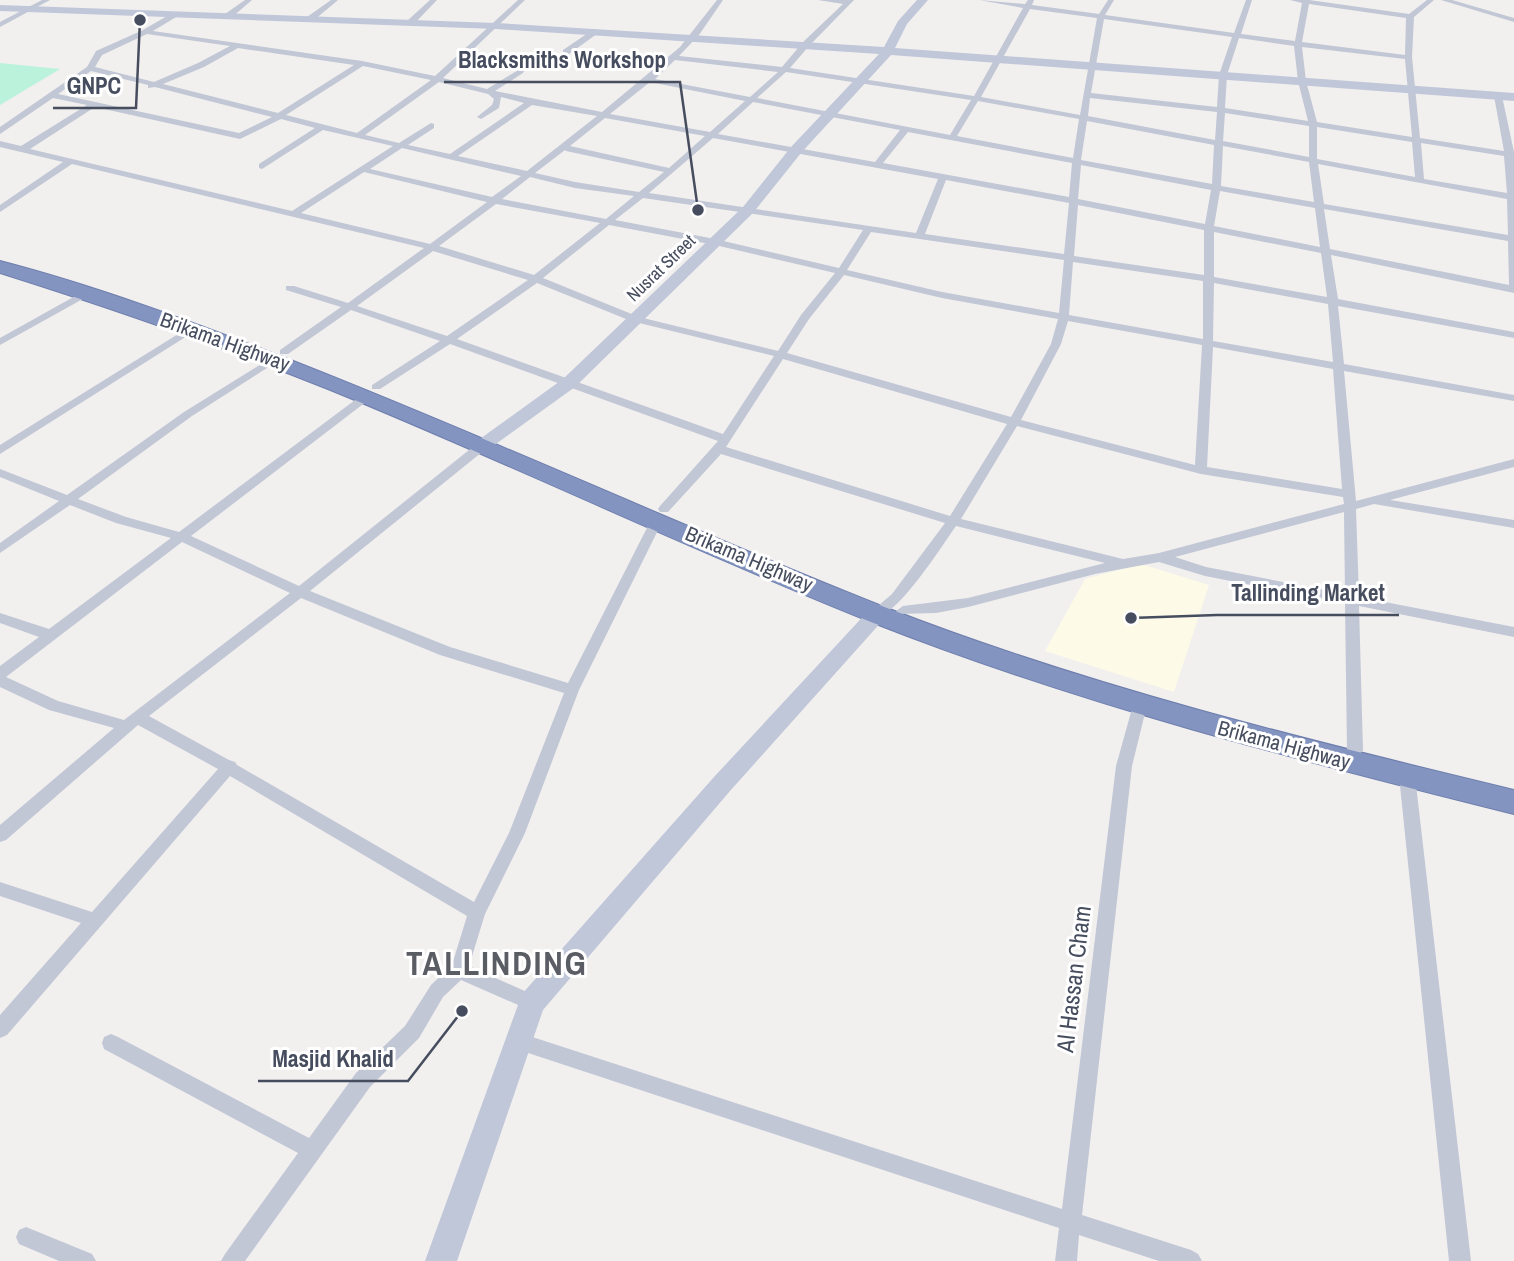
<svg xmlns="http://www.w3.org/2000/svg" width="1514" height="1261" viewBox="0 0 1514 1261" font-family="'Archivo Narrow',sans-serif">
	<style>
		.commercial { fill: #fdfbe7 }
		.green { fill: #baf2dc }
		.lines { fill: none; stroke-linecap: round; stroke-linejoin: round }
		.highway-casing { stroke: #6e7fad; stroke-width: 2 }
		.street { fill: #c1c7d5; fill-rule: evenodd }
		.secondary { fill: #c0c7d9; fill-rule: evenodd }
		.highway { fill: #8394c1; fill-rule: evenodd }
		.labels { text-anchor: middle; stroke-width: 6; stroke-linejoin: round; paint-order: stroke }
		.far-street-label { font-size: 18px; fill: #464d5e; stroke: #fff }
		.street-label { font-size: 21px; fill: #464d5e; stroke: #fff }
		.near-street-label { font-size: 24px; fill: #464d5e; stroke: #fff }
		.near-district-label { font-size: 33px; font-weight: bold; letter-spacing: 2px; fill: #5b5d64; stroke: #fff }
		.leader { fill: none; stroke: #464d5e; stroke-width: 2.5 }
		.callout-dot { fill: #464d5e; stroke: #fff; stroke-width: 2.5 }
		.callout-label { font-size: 23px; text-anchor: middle; font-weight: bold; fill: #464d5e; stroke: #fff; stroke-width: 6; stroke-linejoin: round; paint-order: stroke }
	</style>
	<rect width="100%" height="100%" fill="#f2efef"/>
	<path class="commercial" d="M1141,564l68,21 -35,107 -129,-41 40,-72z"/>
	<path class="green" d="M0,63l60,6 -60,36z"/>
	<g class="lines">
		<g class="highway-casing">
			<path id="highway" d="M0,261c96,25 190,60 283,96 203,79 401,171 604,251 203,79 415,131 627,182v24c-217,-54 -435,-110 -643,-192 -183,-73 -361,-159 -543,-233 -108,-43 -217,-81 -328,-116z"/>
		</g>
		<g class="street">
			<path d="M42,0h8l-50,27v-5z"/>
			<path d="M245,0h7l-21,18h-6v-4z"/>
			<path d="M331,0h7l-25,21h-6v-4z"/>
			<path d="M430,0h7l-24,25h-6v-4z"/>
			<path d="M518,0h7l-82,78 44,11 33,-20 4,2 -1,2 -28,18 107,21 78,-65 37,-47h6l-24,35 -20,21 103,11 21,-25 40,-38 -25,-4h36l-45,46 -19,22 184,28 49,-88 -44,-8 46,4 3,-4h6l-2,5 67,9 9,-14h6l-9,15 129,18 12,-33h6l-11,34 54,7 7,-38 -12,-3h19l100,14 18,-14h7l-20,17 -2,40 8,81 84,13 -10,-55 4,-2 4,2 12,56v141l-183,-38 7,44 176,33v6l-176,-32 6,58 170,31v6l-170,-30 12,130 158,-42v8l-124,33 124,20v8l-140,-24 -18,5 3,88 155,30v10l-155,-31 4,144 -3,4 -5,2 -5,-2 -3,-4 -2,-147 -140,-27 -46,-14 -64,12 -127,33 -32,6 -38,1 -2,-3 7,-5 65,-8 137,-35 -149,-37c-13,18 -62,97 -84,91l-2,-3 2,-3 20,-17 53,-71 -224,-69 -53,58h-8l-2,-3 2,-3 58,-65 -268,-97 -70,45h-8v-4l68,-44 -89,-31 -63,44h-8v-4l61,-43 -55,-17v-4h8l54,17 76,-55 -352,-84 -72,48v-7l63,-43 -63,-15v-6l21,5 66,-41 -34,-7 -53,36v-7l87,-60 9,-16 47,-21 31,-18 7,2 -28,17 209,30 73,15zM1309,4l97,14 -1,37 -103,-13zM1030,9l67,9 -17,97 -99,-18zM1104,19l128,18 -13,38 -2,32 -126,-14zM147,34l83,12 -32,17 -44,19 -59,-15 7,-12zM1239,38l55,8 4,35 10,40 -83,-13 2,-33zM1302,47l103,12 7,78 -95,-15 -11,-41zM238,48l116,17 -76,48 -115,-29 41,-17zM675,60l103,12 -28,25 -95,-18zM363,66l68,14 -74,53 -71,-18zM91,71l57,14v3l7,-1 117,30 -33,16 -181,-39zM786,72l185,28 -21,35 -193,-37zM439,82l49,12 6,5 -2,6 -15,12 4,2 18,-11 2,-11 23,6 -74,51 -42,-9 26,-17v-4l-3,-1 -32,20 -34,-8zM650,82l95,19 -35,31 -100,-18zM1090,98l127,14 -2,28 -127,-24zM978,101l101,18 -6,39 -116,-22zM753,102l147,28 -25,32 -157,-28zM532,105l65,11 -70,55 -69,-15zM95,107l145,32 41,-20 34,9 -56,36v4l3,1 61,-39 70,16 -101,65 -262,-62zM1225,113l84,13v31l-86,-16zM605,118l100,18 -36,32 -99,-22zM1087,121l127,24 -2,39 -131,-24zM1317,127l95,15 3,35 -98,-18zM908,132l164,31 -3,34 -186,-34zM713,138l225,41 -22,54 -267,-40zM1421,143l83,13 3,37 -83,-14zM1223,146l86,16 5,40 -93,-16zM402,148l119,28 -29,21 -122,-28zM565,150l1,1 98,21 -25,20 -64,-10 -40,-9zM1318,164l189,35 1,36 -184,-31zM1081,165l130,25 -6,34 -127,-25zM364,172l123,30 -57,42 -129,-31zM530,177l45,11 59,8 -28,23 -104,-20zM946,180l123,23 -5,51 -139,-20zM1220,191l95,17 5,39 -106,-21zM643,198l220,32 -24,38 -124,-29 -100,-19zM496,204l104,19 -66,52 -95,-29zM1078,205l126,25v45l-130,-19zM1324,209l184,32 1,44 -179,-36zM609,225l106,20 120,28 -34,42 -23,36 -139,-34 -96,-39zM871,232l193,28 -5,53 -117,-21 -95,-22zM1214,232l107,21 6,44 -113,-20zM433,251l95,29 -81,56 -90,-30zM1073,262l130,19v58l-134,-24zM844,275l98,23 116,21 -7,25 -40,73 -224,-64 22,-34zM537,283l94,38 143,35 -51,78 -266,-95zM1214,283l114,21 5,58 -120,-21zM1068,321l134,24 -7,120 -174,-45 40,-76zM1213,347l120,22 9,120 -135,-22zM783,359l224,65 -57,92 -224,-69zM1017,426l184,48 142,23 1,7 -185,49 -36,6 -162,-40zM1344,512l1,82 -139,-27 -31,-10z"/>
			<path d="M1441,0h11l62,18v4z"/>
			<path d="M594,29l7,2 -32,23h-6v-4z"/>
			<path d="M86,290l4,1v4l-90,50v-7z"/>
			<path d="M191,326l5,3 -1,2 -195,123v-9z"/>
			<path d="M274,356l4,1v4l-86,55 -114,83 48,18 53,15 184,-138h8v4l-180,138 108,50 180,-144h8v6l-177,143 140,56 118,36 83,-163 6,-4 6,4 -84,170 -54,143 -40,81 -16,52 69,31 3,6 -3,6 -6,2 -71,-31 -18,17 -24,41 -49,49 -125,174h-24l4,-7 73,-101 -194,-104 -2,-6 2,-6 7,-3 7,3 191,101 47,-65 49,-47 26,-41 21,-20 15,-49 -237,-140 -223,259 -7,3v-23l81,-92 -81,-27v-14l92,30 126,-143 -80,-44 -132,115 -6,2v-17l114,-97 -65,-18 -49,-23v-21l39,-29 -39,-14v-10l49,16 122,-91 -55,-15 -46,-18 -70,48v-10l59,-42 -59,-24v-8l67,26 117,-83zM182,542l108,51 -166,127 -66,-19 -52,-24zM301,598l139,57 124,38 -55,140 -35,69 -237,-137 -2,-3 -6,-2 -80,-44z"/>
			<path d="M1140,699l5,2 2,4 -15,61 -50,449 109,35 7,4 4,7h-43l-80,-26 -2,26h-22l4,-33 -546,-180 -2,-6 2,-6 7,-3 542,176 54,-443 17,-61 2,-4z"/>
			<path d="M1407,770l6,2 2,4 56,485h-22l-50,-485 2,-4z"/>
			<path d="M26,1227l66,27 4,7h-37l-40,-17 -3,-7 3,-7z"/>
		</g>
		<g class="secondary">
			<path d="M917,0h11l-21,24 -12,24 619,45v8l-623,-46 -90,98 -48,60 -178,174 -86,62 -6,1 -9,-5 3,-4 86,-62 180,-172 48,-60 88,-93 -383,-25 -496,-18v-6l496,18 388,24 14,-26z"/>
			<path d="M877,607l7,2 3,5 -3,5 -154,172 -187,219 -86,251h-32l97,-267 192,-217 156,-168z"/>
		</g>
		<use href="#highway" class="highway"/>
	</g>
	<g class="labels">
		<g class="far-street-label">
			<text transform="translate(661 268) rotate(-44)" y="6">Nusrat Street</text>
		</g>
		<g class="street-label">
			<text transform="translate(225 342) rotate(20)" y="7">Brikama Highway</text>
			<text transform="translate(749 559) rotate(23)" y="7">Brikama Highway</text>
			<text transform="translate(1284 745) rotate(15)" y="7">Brikama Highway</text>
		</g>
		<g class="near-street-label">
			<text transform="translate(1074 979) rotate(-83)" y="8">Al Hassan Cham</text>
		</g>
		<g class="near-district-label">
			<text x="497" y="975">TALLINDING</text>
		</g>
	</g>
	<path class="leader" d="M698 210L680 82H444M140 20L136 108H53M1131 618L1217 615H1399M462 1011L408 1081H258"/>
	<g class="callout-dot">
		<circle cx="698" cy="210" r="7"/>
		<circle cx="140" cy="20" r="7"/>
		<circle cx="1131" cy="618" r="7"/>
		<circle cx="462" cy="1011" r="7"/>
	</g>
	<g class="callout-label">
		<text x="562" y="68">Blacksmiths Workshop</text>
		<text x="94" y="94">GNPC</text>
		<text x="1308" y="601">Tallinding Market</text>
		<text x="333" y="1067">Masjid Khalid</text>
	</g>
</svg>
